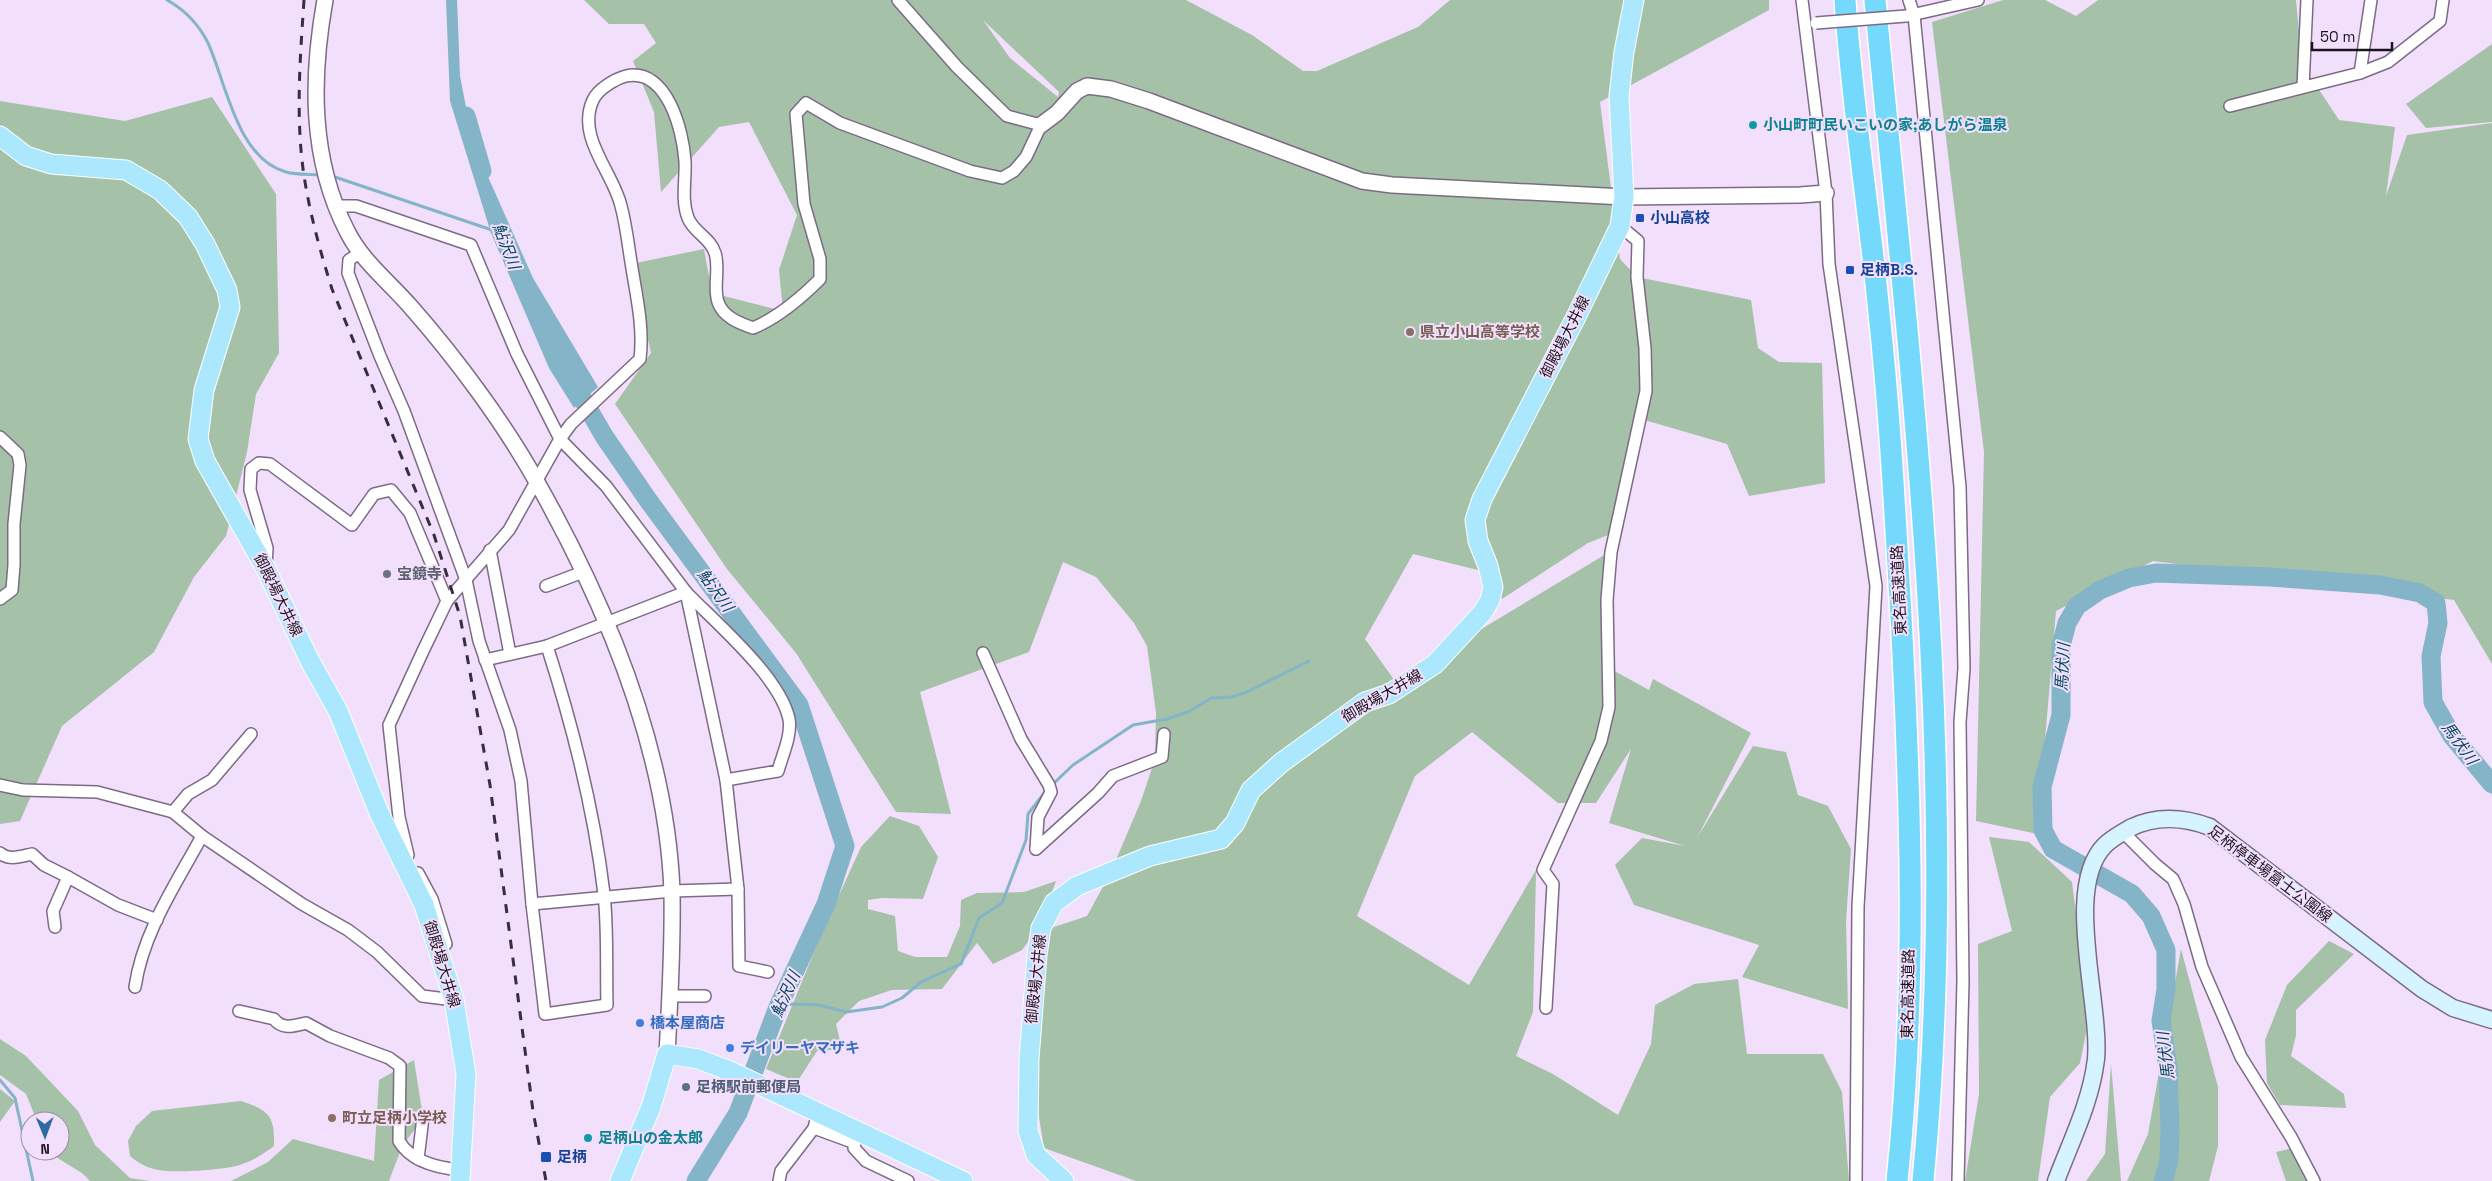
<svg xmlns="http://www.w3.org/2000/svg" width="2492" height="1181" viewBox="0 0 2492 1181" font-family="'Space Grotesk','Noto Sans JP',sans-serif">
	<style>
		.green { fill: #a5c1a8; fill-rule: evenodd }
		.water { fill: #84b4c7 }
		.lines { fill: none; stroke-linecap: round; stroke-linejoin: round }
		.stream { stroke: #84b4c7; stroke-width: 3 }
		.river { stroke: #84b4c7; stroke-width: 19 }
		.minor-casing { stroke: #7b6b84; stroke-width: 14 }
		.tertiary-casing { stroke: #7b6b84; stroke-width: 18 }
		.secondary-casing { stroke: #7b6b84; stroke-width: 19 }
		.primary-casing { stroke: #fff; stroke-width: 21 }
		.motorway-casing { stroke: #fff; stroke-width: 24 }
		.minor { stroke: #fff; stroke-width: 11 }
		.tertiary { stroke: #fff; stroke-width: 15 }
		.secondary { stroke: #d6f4fe; stroke-width: 16 }
		.primary { stroke: #ace8fd; stroke-width: 19 }
		.motorway { stroke: #75d9fc; stroke-width: 21 }
		.rail { stroke: #382f3c; stroke-width: 3; stroke-dasharray: 9 9; stroke-linecap: butt }
		.minor-bridge-casing { stroke: #7b6b84; stroke-width: 14; stroke-linecap: butt }
		.minor-bridge { stroke: #fff; stroke-width: 11 }
		.culture-dot { fill: #0f9aa8; stroke: #f2dffc; stroke-width: 2 }
		.transit-dot { fill: #1a4fb4; stroke: #f2dffc; stroke-width: 2 }
		.education-dot { fill: #8d6e63; stroke: #f2dffc; stroke-width: 2 }
		.worship-dot { fill: #6b7280; stroke: #f2dffc; stroke-width: 2 }
		.shop-dot { fill: #3f7fe0; stroke: #f2dffc; stroke-width: 2 }
		.service-dot { fill: #5c6f8a; stroke: #f2dffc; stroke-width: 2 }
		.labels { text-anchor: middle; stroke-width: 4; stroke-linejoin: round; paint-order: stroke }
		.culture-label { font-size: 15px; font-weight: bold; fill: #0d838f; stroke: #f2dffc; text-anchor: start }
		.transit-label { font-size: 15px; font-weight: bold; fill: #164399; stroke: #f2dffc; text-anchor: start }
		.education-label { font-size: 15px; font-weight: bold; fill: #785e54; stroke: #f2dffc; text-anchor: start }
		.street-label { font-size: 15px; fill: #1b141e; stroke: #f2dffc }
		.worship-label { font-size: 15px; font-weight: bold; fill: #5b616d; stroke: #f2dffc; text-anchor: start }
		.shop-label { font-size: 15px; font-weight: bold; fill: #366cbe; stroke: #f2dffc; text-anchor: start }
		.service-label { font-size: 15px; font-weight: bold; fill: #4e5e75; stroke: #f2dffc; text-anchor: start }
		.water-label { font-size: 16px; font-style: italic; fill: #054a5f; stroke: #f2dffc }
	</style>
	<rect width="100%" height="100%" fill="#f2dffc"/>
	<g class="green">
		<path d="M584,0h602l66,35 51,36h14l101,-44 32,-27h319v10l-169,92 20,157 17,18 114,23 7,48 21,14 43,1 3,120 -76,13 -22,-52 -86,-25 -5,51 -23,63 -25,10 -86,56 -16,-27 -73,-18 -48,85 30,42 211,-127 3,114 40,22 4,-11 98,54 -54,105 56,-92 33,6 12,43 30,11 23,43 -5,72 2,88 -106,-32 17,-32 -125,-40 -19,-40 27,-27 43,8 -76,-23 22,-74 -35,54h-38l-86,-71 -57,44 -58,140 112,69 67,-115 -3,142 -17,44 37,18 65,41 33,-71 4,-39 39,-21 44,-5 9,75h76l19,38 7,89h-713l-92,-33 -9,-55 13,-164 39,-13 23,-42 31,-73 14,-42 1,-46 -9,-67 -13,-23 -38,-46 -33,-15 -34,90 -109,40 31,122 -55,-2 -100,-159 -69,-84 -112,-165 36,-51 -20,-89 73,-15 8,44 71,18 -4,-41 18,-55 -48,-93 -30,5 -58,65 -7,-80 -21,-51 23,-18 -12,-19h-35zM983,20l76,72 -1,5 -48,-39z"/>
		<path d="M2003,0h42l31,16 22,-16h198l6,64 37,56 56,7 -9,69 21,-61 85,-12v541l-38,-64 -301,-39 -97,50 -19,223 -61,-13 8,-369 -52,-430z"/>
		<path d="M2492,44v78l-66,6 -20,-24z"/>
		<path d="M212,97l64,97 3,159 -23,41 -9,58 -21,84 -32,41 -40,75 -92,74 -42,95 -20,3v-723l125,20z"/>
		<path d="M890,816l29,10 19,31 -15,42 -41,-1 -14,2v9l27,7 3,35 17,6h32l13,-31 1,-26 16,-7 47,-1 32,-11 -17,46 -17,23 -29,14 -16,-21 -35,46 -50,1 -33,11 -23,23 6,25 -25,2 -20,31 -31,-13 58,-141 37,-81z"/>
		<path d="M1989,837l40,5 43,40 17,136 -9,45 -30,34 -12,84h-73l14,-87 -1,-150 34,-13z"/>
		<path d="M2329,941l25,13 -58,56v25l-5,21 53,38 2,14 -66,-3 -13,-22 -2,-43 22,-55z"/>
		<path d="M2181,949l37,138v59l-9,35h-82l21,-47z"/>
		<path d="M0,1039l26,17 52,55 17,34 35,33 20,3h-60l-8,-8 -31,-19 -1,-3h10v-30h-23l-11,-27 -26,-19z"/>
		<path d="M414,1060l9,57 -21,30 -13,34h-158l37,-19 25,-23 81,22 5,-81z"/>
		<path d="M2111,1064l10,117h-35l19,-27z"/>
		<path d="M0,1089l15,12 -15,21z"/>
		<path d="M241,1101c28,9 34,15 33,45 -12,9 -23,16 -38,20 -17,4 -66,8 -82,3 -9,-2 -17,-7 -24,-13l-2,-15 8,-15 16,-15z"/>
		<path d="M2297,1147l18,34h-29l-10,-29z"/>
	</g>
	<path class="water" d="M446,0h11l3,76 13,67 60,135 65,109 -24,21 -25,-40 -58,-135 -41,-132z"/>
	<g class="lines">
		<g class="stream">
			<path d="M167,0c18,10 32,25 41,43 18,39 29,116 78,129 11,3 24,2 34,3"/>
			<path d="M332,176l160,54"/>
			<path d="M1051,786l22,-21 60,-40 34,-6 23,-8 21,-13 21,-1 15,-5 62,-31"/>
			<path d="M778,1007l14,-3 27,1 27,7 36,-5 20,-9 19,-16 40,-18 18,-46 23,-15 24,-63 2,-26 17,-22"/>
			<path d="M0,1080l15,18 18,83"/>
		</g>
		<g class="river">
			<path d="M466,116l16,55"/>
			<path d="M571,379l33,57 44,64 151,205 46,141 -19,58 -48,103 -40,106 -42,68"/>
			<path d="M2163,1181l6,-20 1,-31 -2,-62 -7,-47 5,-32v-39l-15,-34 -19,-22 -79,-45 -10,-19 -1,-43 19,-72v-69l6,-23 10,-17 23,-16 29,-12 27,-5 114,4 110,8 40,8 16,10 2,20 -7,33 2,46 19,34 40,48"/>
		</g>
		<g class="minor-casing">
			<g id="minor">
				<path d="M1802,0l24,193 3,71 47,322 -18,321 -2,274"/>
				<path d="M1909,0l5,15 46,472 4,181 -4,54 3,259 -5,200"/>
				<path d="M1907,16l71,-16"/>
				<path d="M2360,73l28,-11 52,-41 3,-21"/>
				<path d="M2303,87l4,-87"/>
				<path d="M2230,106l130,-33 11,-73"/>
				<path d="M336,206h20l115,39 46,109 43,85 46,47 80,106 40,188 12,109 1,77 29,6"/>
				<path d="M361,252l-12,8 -1,13 32,83 24,55 62,169 13,61 31,89 11,51 11,123 13,110 62,-9c-1,-37 1,-75 -3,-111 -10,-85 -31,-167 -57,-248"/>
				<path d="M0,437l18,17 2,11 -6,59v41l-2,25 -12,9"/>
				<path d="M490,550l20,104"/>
				<path d="M266,567l1,-19 -17,-58 1,-21 8,-6 11,1 82,61 22,-31 17,-4 19,23 37,88"/>
				<path d="M546,586l37,-14"/>
				<path d="M983,653l38,86 28,46 2,7 -13,25 -2,32"/>
				<path d="M485,660l62,-14 139,-54c31,32 94,85 103,127 3,16 -7,37 -11,52l-52,9"/>
				<path d="M0,785l23,5 74,2 76,20 29,24 100,68 46,26 29,22 45,44 32,4v-4"/>
				<path d="M173,812l15,-18 24,-14 39,-46"/>
				<path d="M2123,832l32,32 18,15 11,25 18,63 39,90 50,80 23,44"/>
				<path d="M1036,849l62,-56 15,-17 49,-19 2,-23"/>
				<path d="M0,853c9,8 22,3 32,1l12,11 24,12"/>
				<path d="M408,855l-9,-38 -10,-92 34,-74 24,-50 62,-71 51,-91 11,-15 69,-65c4,-33 -4,-64 -9,-97 -3,-18 -5,-38 -10,-56 -8,-34 -45,-69 -28,-106 5,-11 22,-21 33,-24 41,-9 57,55 59,85 1,19 -4,39 3,57 6,15 22,19 27,35 5,15 -2,34 3,49 5,15 21,21 35,26 26,-11 47,-29 67,-49v-20l-16,-55 -8,-90 10,-11 34,20 130,48 32,7 12,-7 12,-14 15,-32 -34,-9 -50,-49 -59,-67"/>
				<path d="M418,873l14,26 14,45"/>
				<path d="M532,904l140,-13 66,-2"/>
				<path d="M55,927l-2,-16 15,-34 50,28 39,15"/>
				<path d="M135,987c8,-55 41,-103 67,-151"/>
				<path d="M670,996h35"/>
				<path d="M1546,1008l7,-124 -10,-14 58,-129 8,-34 -2,-107 4,-48 35,-161 -1,-43 -8,-71 1,-36 -18,-15"/>
				<path d="M239,1011l35,8c8,11 20,7 32,4l24,13 59,22 11,8 -1,75c12,21 39,27 62,29"/>
				<path d="M814,1128l41,15 -1,5 12,13 42,20"/>
				<path d="M418,1159l5,-42"/>
				<path d="M779,1181l2,-10 33,-43 2,-8"/>
			</g>
		</g>
		<g class="tertiary-casing">
			<g id="tertiary">
				<path d="M325,0c-14,78 -15,159 22,231 14,29 42,51 63,75 45,51 95,118 128,178 68,121 129,267 134,408 1,54 -2,108 -5,162"/>
				<path d="M1041,125l16,-12 20,-22 10,-5 24,3 38,12 213,80 30,4 232,12 176,-2 26,-2"/>
			</g>
		</g>
		<g class="secondary-casing">
			<path id="secondary" d="M2056,1181c15,-40 35,-79 40,-122 5,-57 -33,-172 9,-214 7,-7 17,-12 25,-17 27,-13 53,-11 80,-1l212,162 31,19 39,12"/>
		</g>
		<g class="primary-casing">
			<g id="primary">
				<path d="M0,136l26,20 25,8 75,6 34,20 28,27 17,27 22,46 3,17 -26,83 -6,49 7,22 61,108 44,92 28,50 42,104 44,90 30,95 12,74 -6,107"/>
				<path d="M620,1181l31,-74 16,-53 31,5 32,12 233,110"/>
				<path d="M1064,1181l-28,-26 -8,-24 1,-72 8,-104 4,-27 13,-25 23,-17 73,-30 71,-17 14,-16 16,-33 30,-27 84,-61 24,-8 46,-30 48,-52 7,-12 3,-13 -5,-21 -10,-25 -3,-21 7,-21 94,-182 44,-91 4,-29 -5,-101 5,-44 10,-52"/>
			</g>
		</g>
		<g class="motorway-casing">
			<g id="motorway">
				<path d="M1845,0c7,105 24,209 34,313 11,101 16,202 22,303 10,186 16,380 -4,565"/>
				<path d="M1875,0c38,395 86,784 48,1181"/>
			</g>
		</g>
		<use href="#minor" class="minor"/>
		<use href="#tertiary" class="tertiary"/>
		<use href="#secondary" class="secondary"/>
		<use href="#primary" class="primary"/>
		<use href="#motorway" class="motorway"/>
		<path class="rail" d="M304,0c-4,60 -9,122 1,182 6,36 16,72 27,107l102,246 26,81 30,169 43,326 13,70"/>
		<g class="minor-bridge-casing">
			<path id="minor-bridge" d="M1816,23l90,-7"/>
		</g>
		<use href="#minor-bridge" class="minor-bridge"/>
	</g>
	<g class="culture-dot">
		<circle cx="1753" cy="125" r="5"/>
		<circle cx="588" cy="1138" r="5"/>
	</g>
	<g class="transit-dot">
		<rect x="1635" y="213" width="10" height="10" rx="2.5"/>
		<rect x="1845" y="265" width="10" height="10" rx="2.5"/>
		<rect x="540" y="1151" width="12" height="12" rx="2.5"/>
	</g>
	<g class="education-dot">
		<circle cx="1410" cy="332" r="5"/>
		<circle cx="332" cy="1118" r="5"/>
	</g>
	<circle class="worship-dot" cx="387" cy="574" r="5"/>
	<g class="shop-dot">
		<circle cx="640" cy="1023" r="5"/>
		<circle cx="730" cy="1048" r="5"/>
	</g>
	<circle class="service-dot" cx="686" cy="1087" r="5"/>
	<g class="labels">
		<g class="culture-label">
			<text x="1763" y="130">小山町町民いこいの家;あしがら温泉</text>
			<text x="598" y="1143">足柄山の金太郎</text>
		</g>
		<g class="transit-label">
			<text x="1650" y="223">小山高校</text>
			<text x="1860" y="275">足柄B.S.</text>
			<text x="557" y="1162">足柄</text>
		</g>
		<g class="education-label">
			<text x="1420" y="337">県立小山高等学校</text>
			<text x="342" y="1123">町立足柄小学校</text>
		</g>
		<g class="street-label">
			<text transform="translate(1565 337) rotate(-63)" y="5">御殿場大井線</text>
			<text transform="translate(1899 590) rotate(-93)" y="5">東名高速道路</text>
			<text transform="translate(278 595) rotate(64)" y="5">御殿場大井線</text>
			<text transform="translate(1382 696) rotate(-30)" y="5">御殿場大井線</text>
			<text transform="translate(2270 874) rotate(37)" y="5">足柄停車場富士公園線</text>
			<text transform="translate(442 964) rotate(73)" y="5">御殿場大井線</text>
			<text transform="translate(1036 979) rotate(-84)" y="5">御殿場大井線</text>
			<text transform="translate(1908 994) rotate(-89)" y="5">東名高速道路</text>
		</g>
		<g class="worship-label">
			<text x="397" y="579">宝鏡寺</text>
		</g>
		<g class="shop-label">
			<text x="650" y="1028">橋本屋商店</text>
			<text x="740" y="1053">デイリーヤマザキ</text>
		</g>
		<g class="service-label">
			<text x="696" y="1092">足柄駅前郵便局</text>
		</g>
		<g class="water-label">
			<text transform="translate(507 246) rotate(69)" y="6">鮎沢川</text>
			<text transform="translate(716 590) rotate(54)" y="6">鮎沢川</text>
			<text transform="translate(2062 667) rotate(-87)" y="6">馬伏川</text>
			<text transform="translate(2460 743) rotate(54)" y="6">馬伏川</text>
			<text transform="translate(785 994) rotate(-66)" y="6">鮎沢川</text>
			<text transform="translate(2165 1056) rotate(-97)" y="6">馬伏川</text>
		</g>
	</g>
	<g transform="translate(45 1136) rotate(179)"><circle r="24" fill="#f2dffc" stroke="#9c8ea3"/>
	<path d="M0-4L9 19L0 12L-9 19Z" fill="#2c6aa1"/>
	<text y="-8" font-size="14" font-weight="bold" text-anchor="middle" fill="#1b141e">N</text>
	</g>
	<path d="M2312 42v8h80v-8" fill="none" stroke="#1b141e" stroke-width="2.5"/>
	<text x="2320" y="42" font-size="15" fill="#1b141e" stroke="#f2dffc" stroke-width="4" paint-order="stroke">50 m</text>
</svg>
